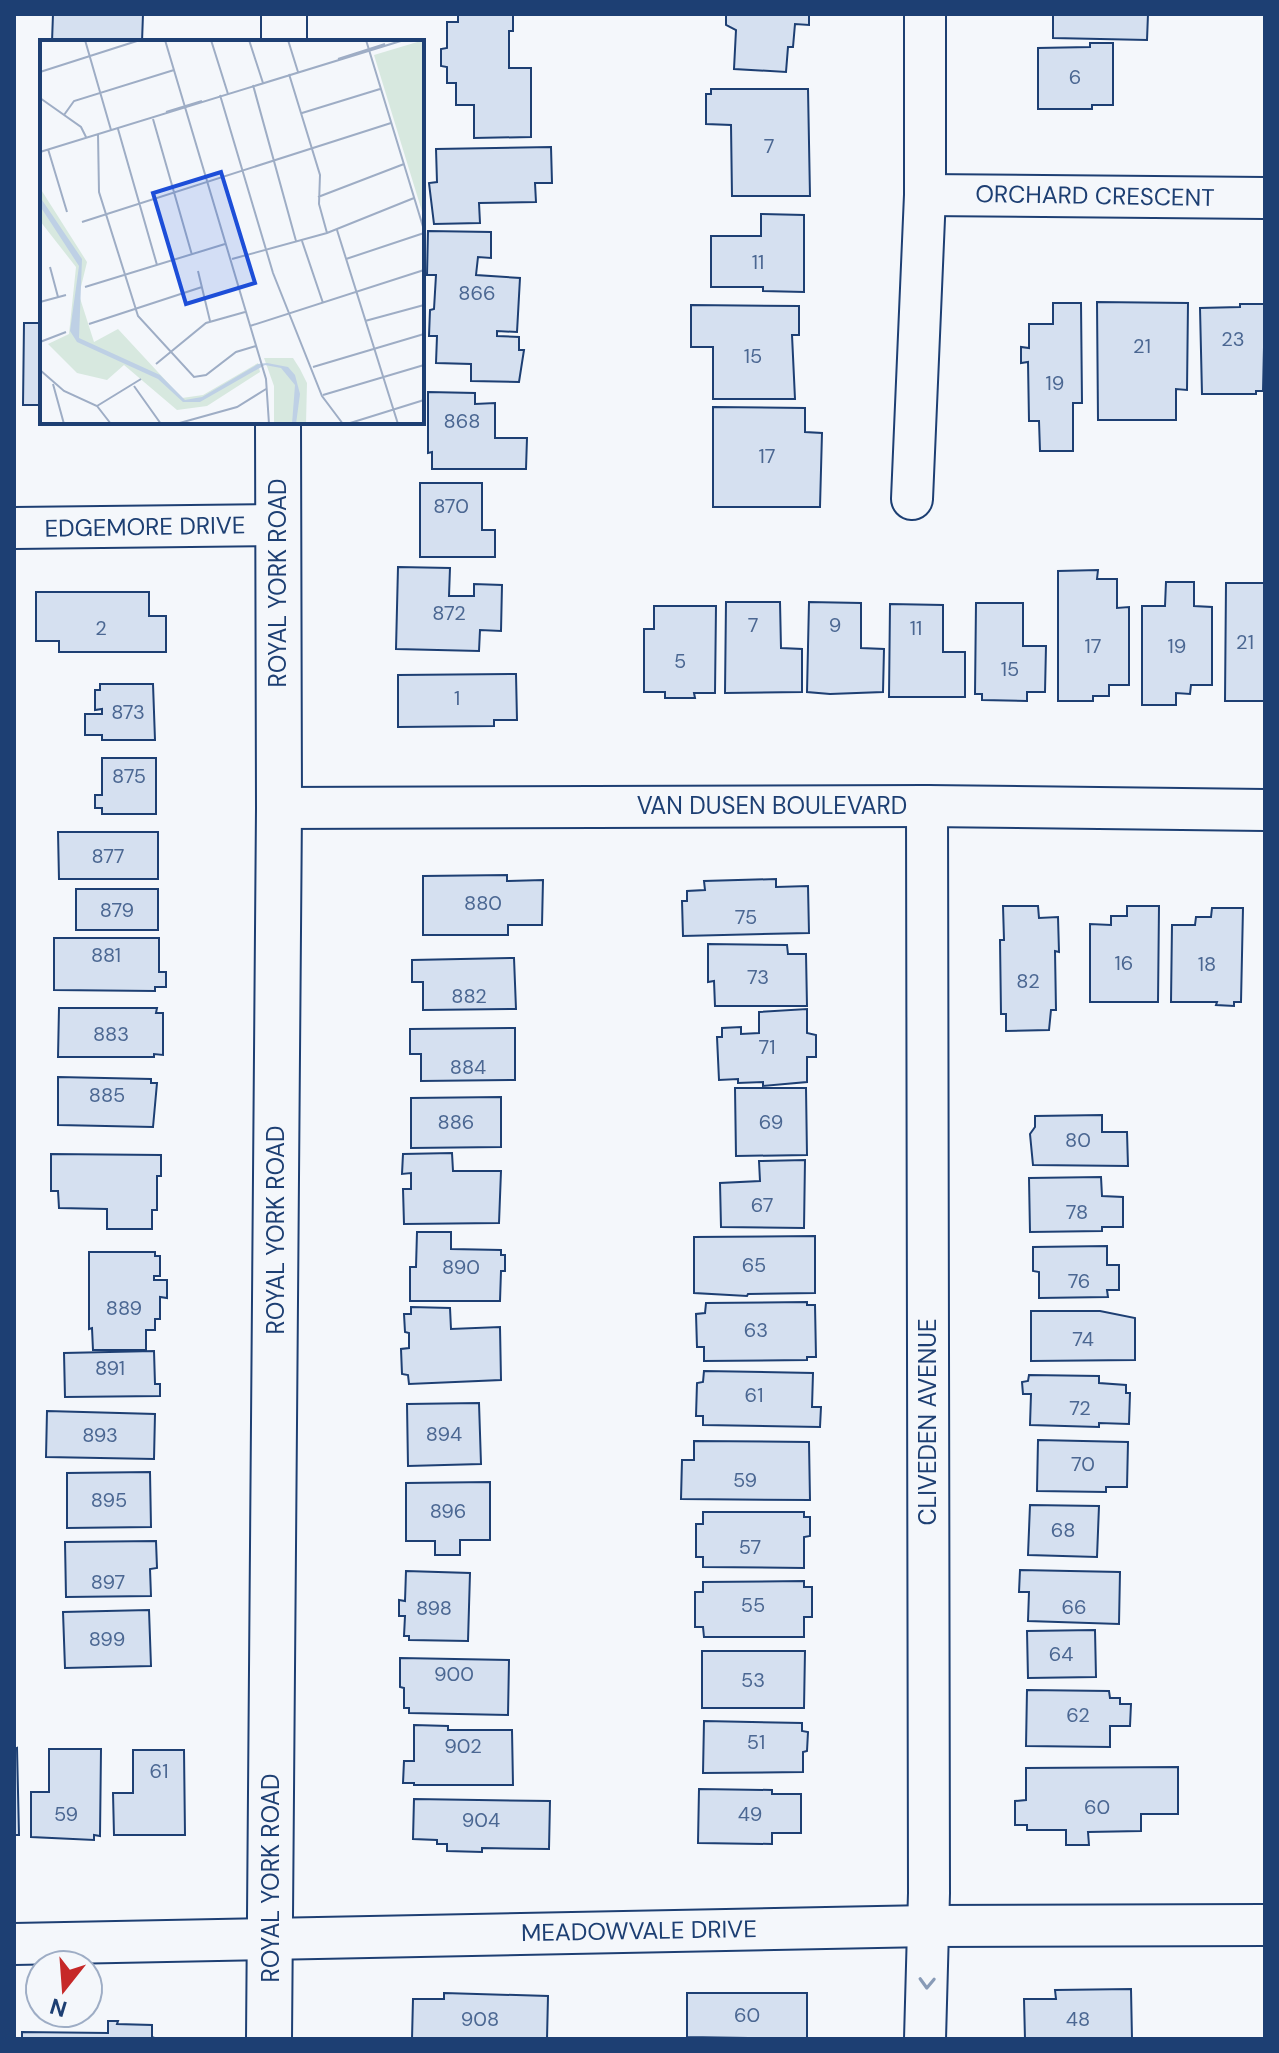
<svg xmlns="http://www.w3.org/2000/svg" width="1279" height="2053" viewBox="0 0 1279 2053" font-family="'DM Sans',sans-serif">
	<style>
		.building { fill: #d5e0f0; stroke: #1d3f73; stroke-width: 2 }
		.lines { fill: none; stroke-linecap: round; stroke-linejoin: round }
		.street-casing { stroke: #1d3f73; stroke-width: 44 }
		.secondary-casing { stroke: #1d3f73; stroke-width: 48 }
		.street { stroke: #f4f7fb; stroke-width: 40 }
		.secondary { stroke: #f4f7fb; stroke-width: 44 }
		.oneway { stroke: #889bb7 }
		.labels { text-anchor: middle; stroke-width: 6; stroke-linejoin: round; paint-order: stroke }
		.number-label { font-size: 20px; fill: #4b6792 }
		.street-label { font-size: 24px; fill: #1d3f73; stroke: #f4f7fb }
		.inset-road { fill: none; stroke: #9eadc5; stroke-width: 2 }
		.view { fill: #1d4ed8; fill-opacity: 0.15; stroke: #1d4ed8; stroke-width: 4 }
		.inset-edge { fill: none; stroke: #1d3f73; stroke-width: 4 }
	</style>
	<rect width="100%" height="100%" fill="#f4f7fb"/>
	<g class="building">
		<path d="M53,14h90l-1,28h-90z"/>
		<path d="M458,14h55v17h-4v37h22v69l-57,1v-33h-18v-22h-9v-16l-6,-1v-17l6,-1v-26h11z"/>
		<path d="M809,14v11l-14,-1 -2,23h-5l-2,25 -52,-3 2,-39 -10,-5v-11z"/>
		<path d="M1053,14h95l-1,26 -94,-2z"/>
		<path d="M1090,43h23v62h-21v4h-54v-61l52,-1z"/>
		<path d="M711,89h97l2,107h-78l-1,-71 -25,-1v-30h5z"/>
		<path d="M551,147l1,36h-17l1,19 -57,1 1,20 -46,1 -5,-41 8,-1 -1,-33z"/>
		<path d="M761,214l43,1v77l-41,-1v-4h-52v-51h50z"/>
		<path d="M428,231l63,1v26l-13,-1 -2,18 44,3 -3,54 -20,-1v5l22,1v13h5l-5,32 -48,-1v-17l-35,-1 1,-27h-8l1,-26 4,-1 2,-34h-9z"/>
		<path d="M1097,302l91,1 -1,87 -11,-1v31h-78z"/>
		<path d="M1053,303h28l1,100h-9v48h-33l-1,-30h-10l-1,-59 -7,1v-16l8,1v-24h24z"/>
		<path d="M1240,304h25l-2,87h-7v3h-54l-2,-86 40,-1z"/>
		<path d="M691,305l108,1v29h-7l3,64h-82v-52h-22z"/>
		<path d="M24,323h18v82h-19z"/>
		<path d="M428,392l47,1v11l20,-1v35h32l-1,31h-94v-17l-4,1z"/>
		<path d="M713,407l92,1v24l17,1 -2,74h-107z"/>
		<path d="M420,483h62v47h13v27h-75z"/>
		<path d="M398,567l52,1 -1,28h25v-12l28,1 -1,46 -21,-1 -1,21 -83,-2z"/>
		<path d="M1098,570l-1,9h20v29l12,-1v78h-20v11h-16v5h-35v-130z"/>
		<path d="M1166,582h28v24l18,1v78h-21l-1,9 -14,-1v12h-34v-99h23z"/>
		<path d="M1226,583h39v118h-40z"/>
		<path d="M36,592h113v24h17v36h-107v-11h-23z"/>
		<path d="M726,602h54l1,46 21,1v43l-77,1z"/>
		<path d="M809,602l52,1v45l23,1 -1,43 -53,2 -23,-2z"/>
		<path d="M976,603h47v43h23l-1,46h-18v9l-45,-1v-6h-7z"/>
		<path d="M890,604l53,1v47h22v45h-76z"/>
		<path d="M654,606h62l-1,87h-21l1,5h-30v-6h-21v-63h10z"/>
		<path d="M516,674l1,46h-23v6l-96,1v-52z"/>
		<path d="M100,684h53l2,56h-53v-5h-17v-21h17v-5l-7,1v-20h5z"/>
		<path d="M102,758h54v56h-54v-6h-7v-13h7z"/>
		<path d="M58,832h100v47h-99z"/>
		<path d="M507,875v6l36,-1 -1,45h-34v10h-85v-59z"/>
		<path d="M776,879v8l32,-1 1,47 -126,3 -1,-35h5v-10l18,-1 -1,-9z"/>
		<rect x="76" y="889" width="82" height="41"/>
		<path d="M1003,906h35l1,12 19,-1 1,35 -4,-1 1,59h-5l-2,20 -43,1v-17h-5l-1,-74h4z"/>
		<path d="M1127,906h32l-1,96h-68v-78l21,1v-9h16z"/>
		<path d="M1212,908h31l-2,94h-7v4l-18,-1 1,-3h-46l1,-77h23l1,-8h15z"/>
		<path d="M54,938h105v34h7v15h-11v4l-101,-1z"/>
		<path d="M708,944l79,1 1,9h18l1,52h-92l-1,-25 -6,1z"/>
		<path d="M514,958l2,51 -93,1v-28h-11v-22z"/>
		<path d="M59,1008h98l-1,5h7v42l-9,-1v3h-96z"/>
		<path d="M807,1009v24l9,2v22h-9v25l-44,4v-4l-25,1v-4l-19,1 -2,-43h5v-9l19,-1v7l18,-1v-21z"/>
		<path d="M515,1028v52l-94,1v-27h-11v-25z"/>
		<path d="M58,1077l93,2v4h6l-4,44 -95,-2z"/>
		<path d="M735,1088h71l1,67 -71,1z"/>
		<path d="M501,1097v50l-90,1v-50z"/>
		<path d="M1102,1115v17h25l1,34 -95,-1 -3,-31 5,-7v-11z"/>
		<path d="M452,1153l1,18h48l-2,52 -95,1 -1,-35h8v-16l-9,1 1,-20z"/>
		<path d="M51,1154l110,1v21h-4v34h-5v19h-45v-20l-48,-1 -1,-17h-7z"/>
		<path d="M805,1160l-1,68 -83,-1 -1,-44 40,-2 -1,-20z"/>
		<path d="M1101,1177l1,19 21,1v30h-21v4l-72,1 -1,-54z"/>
		<path d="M417,1232h34v17l50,1v5h4v16h-4l-1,30h-90v-34h6z"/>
		<path d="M815,1236v57l-67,1 -1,2 -53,-3v-56z"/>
		<path d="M1107,1246v19h12v25h-12l1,7 -69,1v-26l-6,-1v-24z"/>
		<path d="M89,1252h66v4h5v20h-6v4h13v18l-7,-1v22h-5v11h-9v20h-53l-1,-22 -3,1z"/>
		<path d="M807,1302v3h8l1,52h-9v3l-103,1v-14h-7l-1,-33 9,-1 1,-10z"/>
		<path d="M411,1307l39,1 1,21 49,-2 1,53 -92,4 -1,-9 -6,-1 -1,-25 8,-1v-15l-4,-1 -1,-18h7z"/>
		<path d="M1031,1311h69l35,7v42l-104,1z"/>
		<path d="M154,1351l1,33h5v12l-95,1 -1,-44z"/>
		<path d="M704,1371l109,2 -1,34h9l-1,20 -117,-2v-9h-7l1,-33 6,-1z"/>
		<path d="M1029,1375l70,1v7l27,2v8h4l-1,31 -30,-1v4l-69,-2 1,-31h-8l-1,-12 6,-1z"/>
		<path d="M479,1403l2,61 -73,2 -1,-62z"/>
		<path d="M47,1411l108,3 -1,45 -108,-2z"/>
		<path d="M1038,1440l90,2 -1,45h-21v5l-69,-1z"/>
		<path d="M694,1441l115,1 1,58 -129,-1 1,-39h12z"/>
		<path d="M150,1472l1,55 -84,1v-55z"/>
		<path d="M490,1482v58h-30v15h-25v-14h-29v-58z"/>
		<path d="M1030,1505l69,1 -2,51 -69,-2z"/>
		<path d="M703,1512h101v5h6v19l-6,1v31l-101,-1v-10h-7v-33h7z"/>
		<path d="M156,1541l1,27 -7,1 1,27 -85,1 -1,-55z"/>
		<path d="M1020,1570l100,2 -1,52 -91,-3 1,-29h-10z"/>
		<path d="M406,1571l64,2 -2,68 -59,-1v-4h-5l1,-20h-6v-16l6,1z"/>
		<path d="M804,1581v6h8v30h-8v20h-100l-1,-10h-8v-35h8v-10z"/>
		<path d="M149,1610l2,56 -86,2 -2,-56z"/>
		<path d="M1095,1630l1,47 -68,1 -1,-47z"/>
		<path d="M702,1651h103l-1,57h-102z"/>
		<path d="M400,1658l109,2 -1,55 -99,-2v-5h-5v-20l-4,-1z"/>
		<path d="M1027,1690l82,1 1,7h10v6h11l-1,22h-20v21l-84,-1z"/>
		<path d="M704,1721l98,2v8l6,1 -1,19 -4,1v20l-100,1z"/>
		<path d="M414,1725l34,1v4h64l1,55h-99v-2h-11l1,-22h10z"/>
		<path d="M17,1748l2,87h-5v-86z"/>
		<path d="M49,1749h52l-1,87 -6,-1v5l-63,-3v-45h18z"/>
		<path d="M133,1750h51l1,85h-71l-1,-42h20z"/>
		<path d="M1178,1767v47h-37v17l-53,1 1,13h-23v-15h-39v-5h-12v-24l11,-1v-32z"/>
		<path d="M699,1789l73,1v4h29v39h-29v11l-74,-1z"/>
		<path d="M414,1799l136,2 -1,48 -67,-1v4l-35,-1v-7h-10v-4l-24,-1z"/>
		<path d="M1131,1989l1,50h-107l-1,-40h32l-1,-9z"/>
		<path d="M444,1993l104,3 -1,43h-135l1,-40h31z"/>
		<path d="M687,1993h120v46l-120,-2z"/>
		<path d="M108,2021h10l-1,3 35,1v12l5,2h-135v-7l86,1z"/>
	</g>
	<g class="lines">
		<g class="street-casing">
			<g id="street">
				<path d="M925,195l340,3"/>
				<path d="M912,499l13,-304v-181"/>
				<path d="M14,528l263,-3"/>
				<path d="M279,808l648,-2 338,4"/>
				<path d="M14,1944l915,-18 336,-1"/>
				<path d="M925,2039l4,-146 -2,-1087"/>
			</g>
		</g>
		<g class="secondary-casing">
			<g id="secondary">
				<path d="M284,42v-28"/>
				<path d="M269,2039l10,-1231 -1,-386"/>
			</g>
		</g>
		<use href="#street" class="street"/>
		<use href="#secondary" class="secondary"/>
	</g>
	<defs><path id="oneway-chevron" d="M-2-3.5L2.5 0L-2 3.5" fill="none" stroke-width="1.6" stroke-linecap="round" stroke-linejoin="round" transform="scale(2)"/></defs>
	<use class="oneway" href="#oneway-chevron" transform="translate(927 1983) rotate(92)"/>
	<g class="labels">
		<g class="number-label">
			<text x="1075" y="84">6</text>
			<text x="769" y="153">7</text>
			<text x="758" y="269">11</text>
			<text x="477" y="300">866</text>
			<text x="1233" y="346">23</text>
			<text x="1142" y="353">21</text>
			<text x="753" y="363">15</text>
			<text x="1055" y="390">19</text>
			<text x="462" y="428">868</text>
			<text x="767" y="463">17</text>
			<text x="451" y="513">870</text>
			<text x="449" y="620">872</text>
			<text x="753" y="632">7</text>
			<text x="835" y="632">9</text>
			<text x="101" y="635">2</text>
			<text x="916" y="635">11</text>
			<text x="1245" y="649">21</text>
			<text x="1093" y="653">17</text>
			<text x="1177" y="653">19</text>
			<text x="680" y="668">5</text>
			<text x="1010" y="676">15</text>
			<text x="457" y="705">1</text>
			<text x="128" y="719">873</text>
			<text x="129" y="783">875</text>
			<text x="108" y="863">877</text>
			<text x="483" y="910">880</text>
			<text x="117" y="917">879</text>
			<text x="746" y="924">75</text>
			<text x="106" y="962">881</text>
			<text x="1124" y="970">16</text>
			<text x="1207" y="971">18</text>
			<text x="758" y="984">73</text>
			<text x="1028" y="988">82</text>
			<text x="469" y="1003">882</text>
			<text x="111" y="1041">883</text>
			<text x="767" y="1054">71</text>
			<text x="468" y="1074">884</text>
			<text x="107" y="1102">885</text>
			<text x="456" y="1129">886</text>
			<text x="771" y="1129">69</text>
			<text x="1078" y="1147">80</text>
			<text x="762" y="1212">67</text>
			<text x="1077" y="1219">78</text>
			<text x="754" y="1272">65</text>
			<text x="461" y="1274">890</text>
			<text x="1079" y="1288">76</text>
			<text x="124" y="1315">889</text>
			<text x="756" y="1337">63</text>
			<text x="1083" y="1346">74</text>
			<text x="110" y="1375">891</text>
			<text x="754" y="1402">61</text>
			<text x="1080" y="1415">72</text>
			<text x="444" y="1441">894</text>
			<text x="100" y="1442">893</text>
			<text x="1083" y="1471">70</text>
			<text x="745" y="1487">59</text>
			<text x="109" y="1507">895</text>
			<text x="448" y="1518">896</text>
			<text x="1063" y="1537">68</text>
			<text x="750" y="1554">57</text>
			<text x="108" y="1589">897</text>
			<text x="753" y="1612">55</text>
			<text x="1074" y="1614">66</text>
			<text x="434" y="1615">898</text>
			<text x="107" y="1646">899</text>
			<text x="1061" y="1661">64</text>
			<text x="454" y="1681">900</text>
			<text x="753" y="1687">53</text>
			<text x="1078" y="1722">62</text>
			<text x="756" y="1749">51</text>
			<text x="463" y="1753">902</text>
			<text x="159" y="1778">61</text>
			<text x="1097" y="1814">60</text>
			<text x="66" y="1821">59</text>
			<text x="750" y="1821">49</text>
			<text x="481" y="1827">904</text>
			<text x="747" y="2022">60</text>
			<text x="480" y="2026">908</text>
			<text x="1078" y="2026">48</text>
		</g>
		<g class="street-label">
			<text transform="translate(1095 196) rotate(1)" y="8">ORCHARD CRESCENT</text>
			<text transform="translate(145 527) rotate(-1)" y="8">EDGEMORE DRIVE</text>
			<text transform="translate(278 583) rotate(-90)" y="8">ROYAL YORK ROAD</text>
			<text x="772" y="814">VAN DUSEN BOULEVARD</text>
			<text transform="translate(276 1230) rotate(-90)" y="8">ROYAL YORK ROAD</text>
			<text transform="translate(928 1422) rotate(-90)" y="8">CLIVEDEN AVENUE</text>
			<text transform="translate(271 1878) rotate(-90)" y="8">ROYAL YORK ROAD</text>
			<text transform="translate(639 1931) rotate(-1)" y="8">MEADOWVALE DRIVE</text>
		</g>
	</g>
	<g transform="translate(40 40)">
		<rect width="384" height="384" fill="#f4f7fb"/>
		<path d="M384,0v178l-50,-163zM0,148l47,74 -8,33 15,47 24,-13 64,69 21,-3 55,-32 2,9 -53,34 -30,4 -53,-45 -17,15 -30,-7 -29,-29 21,-10 7,-67 -36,-46zM224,318h29l7,11 7,14 -1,41h-32v-38z" fill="#d7e8df"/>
		<path d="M0,157l42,62 -3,79 81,37 25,25 17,-3 56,-33 9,-1 21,4 7,8 5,19 -4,30h-4l3,-39 -14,-17 -16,-3 -65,37h-17l-25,-23 -81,-37 -7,-11 9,-65 -39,-60z" fill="#bed0e5"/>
		<path class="inset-road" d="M45,0l26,90M125,0l101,339 3,45M171,0l17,54M209,0l14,43M248,0l10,32M326,0l58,190M298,19l47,-15M0,32l100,-32M249,34l31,101 -1,29 8,29M213,45l43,156M180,55l53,178 49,123 21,28M0,58l41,29 5,10M126,72l36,-11M262,73l78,-24M24,75l10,-14 100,-31M113,79l39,136M78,89l39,136M58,94l1,58 39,124 56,61 12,-2 30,-23 20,-6M8,109l19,63M0,112l364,-112M278,157l86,-33M42,182l309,-99M297,190l61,194M262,201l21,62M192,219l95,-26 87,-35M306,219l78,-26M10,227l8,30M158,231l12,50M45,247l140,-43M0,262l26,-7M325,281l59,-16M49,284l113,-37M210,286l174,-56M0,302l26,-10M116,324l50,-41 39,-11M273,327l111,-33M0,330l24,21 33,15 14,18M13,344l11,40M94,346l27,38M283,355l101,-30M57,366l44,-27M136,384l61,-17 29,-18M307,384l77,-24"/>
		<path class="view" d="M181,132l34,111 -69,21 -33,-111z"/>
		<rect width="384" height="384" class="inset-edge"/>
	</g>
	<rect width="1279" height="2053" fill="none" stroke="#1d3f73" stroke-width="32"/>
	<g transform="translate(64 1989) rotate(197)"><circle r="38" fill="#f4f7fb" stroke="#9eadc5" stroke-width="2"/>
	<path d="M0-6L14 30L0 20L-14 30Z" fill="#c62828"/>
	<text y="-12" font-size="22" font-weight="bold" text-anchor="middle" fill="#1d3f73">N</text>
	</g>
</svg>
